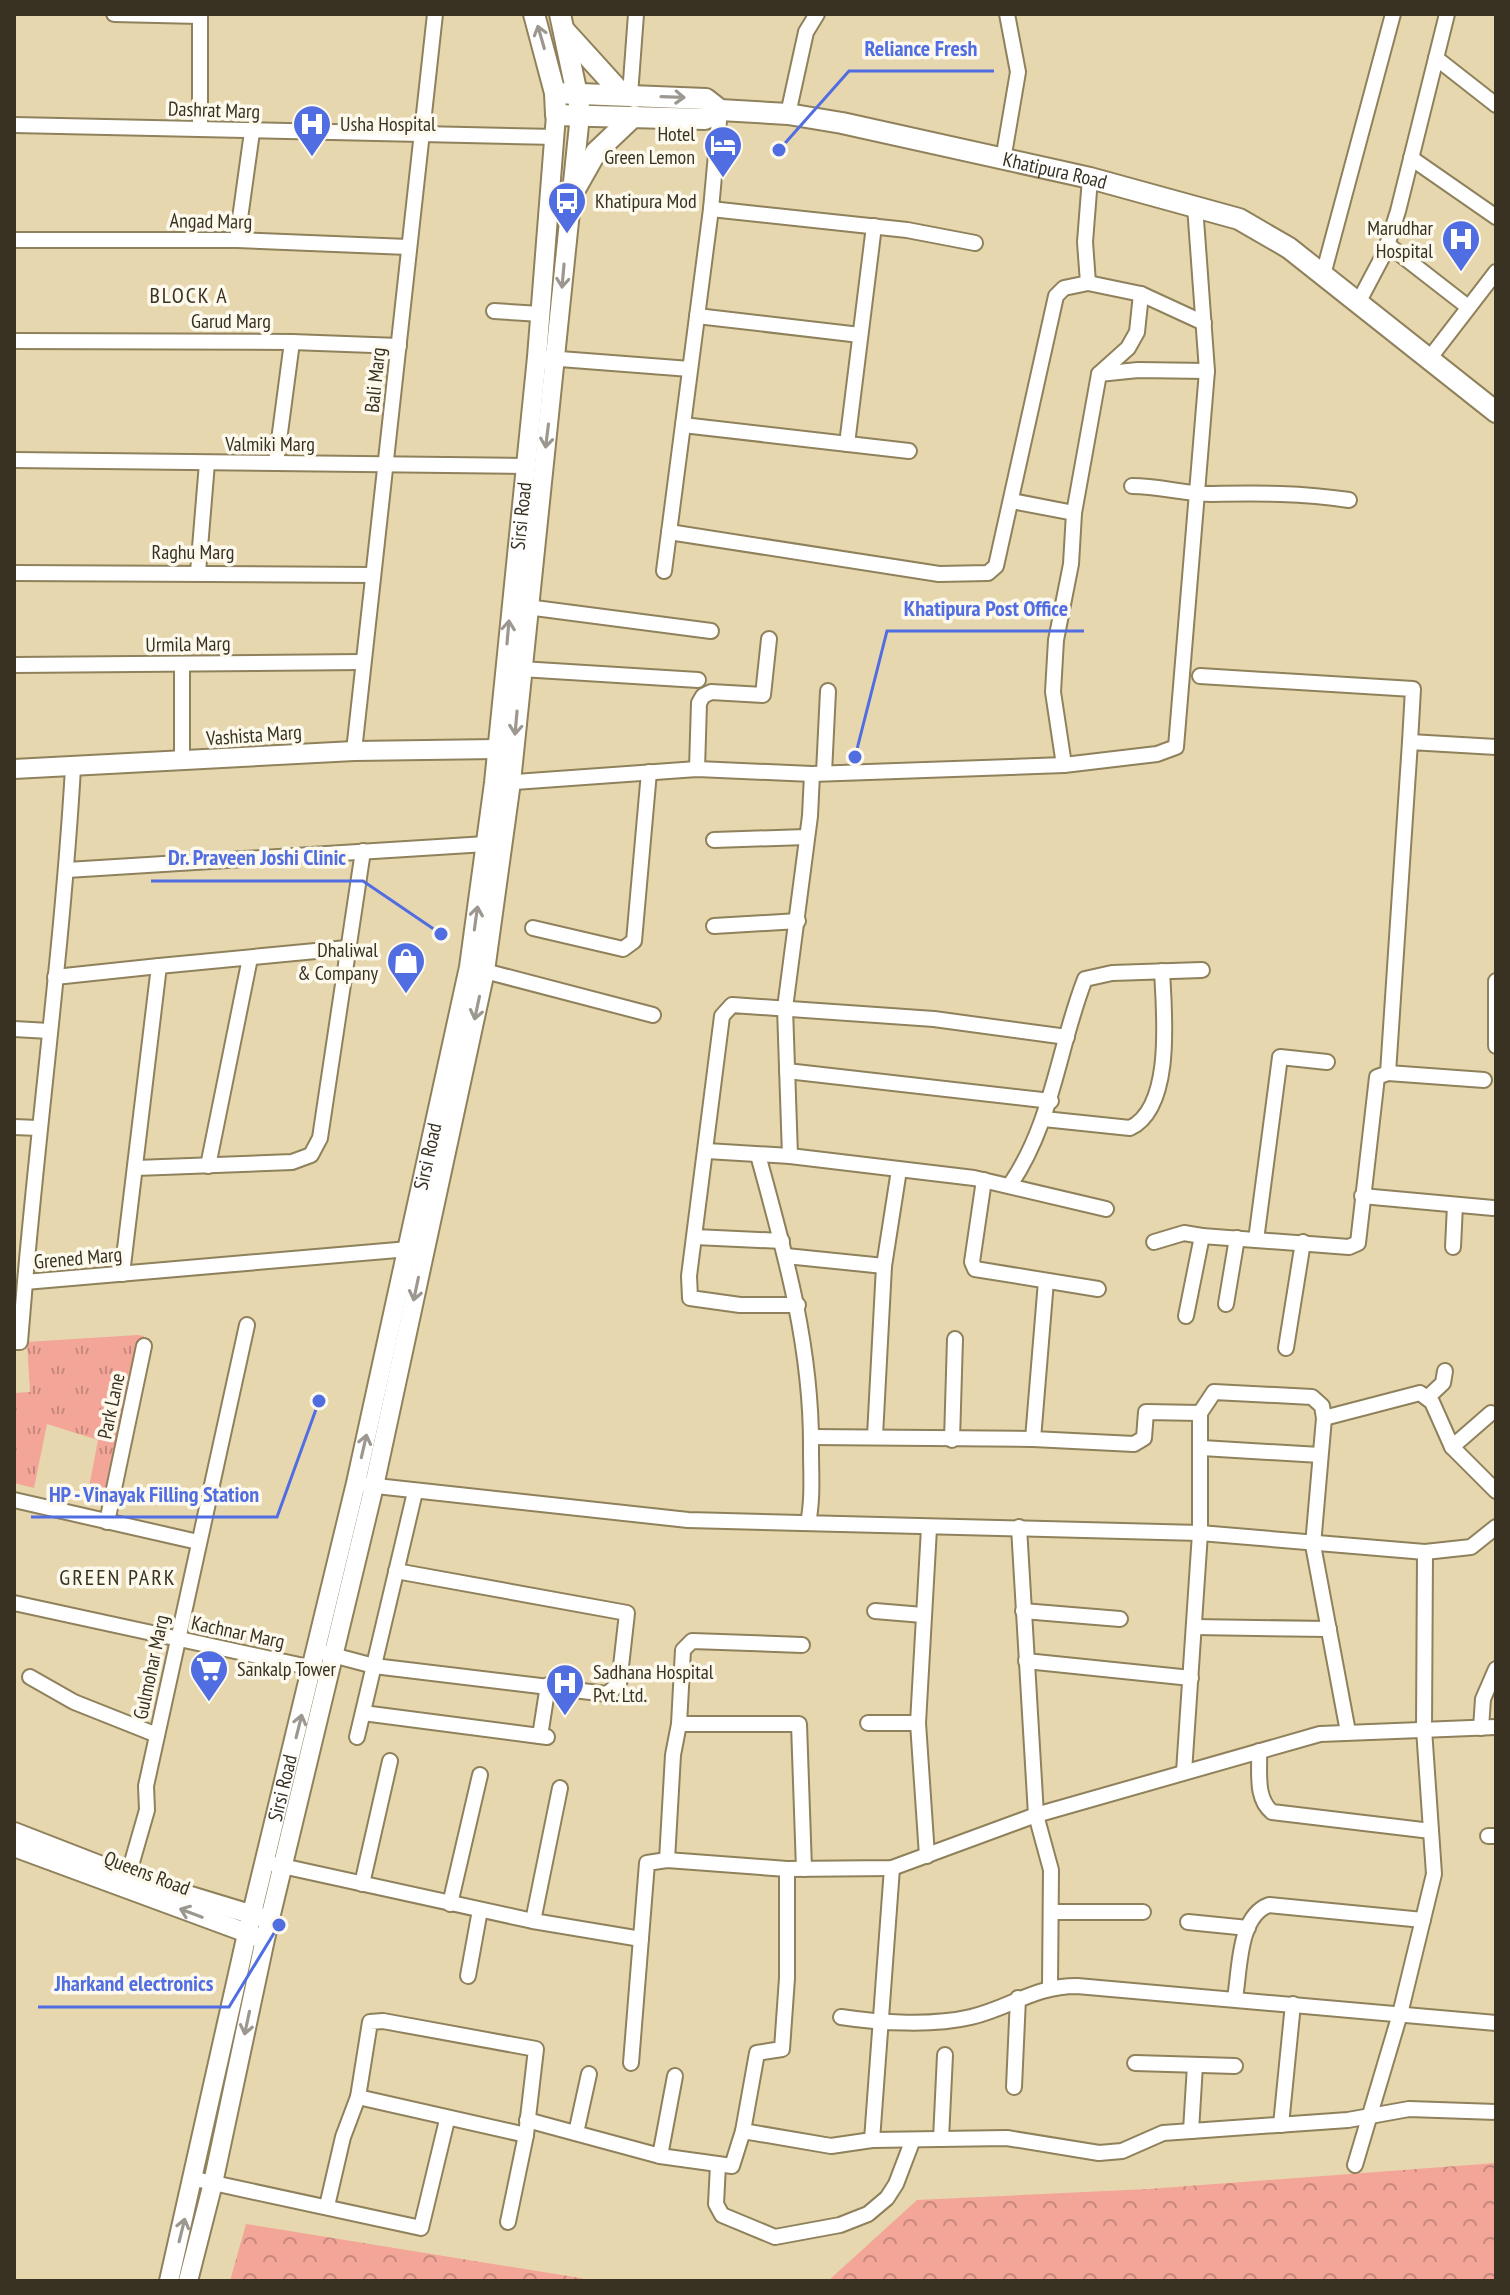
<svg xmlns="http://www.w3.org/2000/svg" width="1510" height="2295" viewBox="0 0 1510 2295" font-family="'PT Sans Narrow',sans-serif">
	<style>
		.grass { fill: url(#grass-tufts) }
		.forest { fill: url(#forest-crowns) }
		.lines { fill: none; stroke-linecap: round; stroke-linejoin: round }
		.minor-casing { stroke: #8f815b; stroke-width: 18 }
		.tertiary-casing { stroke: #8f815b; stroke-width: 22 }
		.secondary-casing { stroke: #8f815b; stroke-width: 24 }
		.minor { stroke: #fff; stroke-width: 14 }
		.tertiary { stroke: #fff; stroke-width: 18 }
		.secondary { stroke: #fff; stroke-width: 20 }
		.oneway { stroke: #9c9890 }
		.labels { text-anchor: middle; stroke-width: 7; stroke-linejoin: round; paint-order: stroke }
		.street-label { font-size: 20px; fill: #393222; stroke: #fef9ed }
		.poi-label { font-size: 20px; fill: #393222; stroke: #fef9ed; text-anchor: start }
		.neighbourhood-label { font-size: 22px; letter-spacing: 2px; fill: #393222; stroke: #fef9ed }
		.leader { fill: none; stroke: #506de1; stroke-width: 3 }
		.callout-dot { fill: #506de1; stroke: #fef9ed; stroke-width: 3 }
		.callout-label { font-size: 22px; text-anchor: middle; font-weight: bold; fill: #506de1; stroke: #fef9ed; stroke-width: 7; stroke-linejoin: round; paint-order: stroke }
	</style>
	<defs>
		<pattern id="grass-tufts" width="24" height="20" patternUnits="userSpaceOnUse" patternTransform="scale(2)"><rect width="24" height="20" fill="#f3a598"/><path d="M3 7l-1-3M5 7V3M7 7l1-3M15 17l-1-3M17 17v-4M19 17l1-3" fill="none" stroke="#c6877c"/></pattern>
		<pattern id="forest-crowns" width="20" height="18" patternUnits="userSpaceOnUse" patternTransform="scale(2)"><rect width="20" height="18" fill="#f3a598"/><path d="M2 6a3 3 0 1 1 6 0M12 15a3 3 0 1 1 6 0" fill="none" stroke="#c6877c"/></pattern>
	</defs>
	<rect width="100%" height="100%" fill="#e7d7af"/>
	<path class="grass" d="M137,1335l7,1 -38,168 -19,-6 11,-58 -51,-16 -13,64 -20,-5v-90l16,-1 -3,-50z"/>
	<g class="forest">
		<path d="M1496,2163v118h-668l89,-81 231,-11z"/>
		<path d="M246,2224l334,54 12,3h-362z"/>
	</g>
	<g class="lines">
		<g class="minor-casing">
			<g id="minor">
				<path d="M114,14l86,2"/>
				<path d="M200,14v115"/>
				<path d="M1436,58l60,47"/>
				<path d="M630,95l6,-81"/>
				<path d="M788,114l18,-82 11,-18"/>
				<path d="M14,125l542,12"/>
				<path d="M1411,158l85,59"/>
				<path d="M1003,160l15,-88 -11,-58"/>
				<path d="M711,209l196,21 68,13"/>
				<path d="M14,240h223l171,7"/>
				<path d="M237,240l15,-108"/>
				<path d="M1387,244l81,63"/>
				<path d="M1323,275l70,-261"/>
				<path d="M1088,283l53,11 63,29"/>
				<path d="M1358,303l27,-51 13,-41 49,-197"/>
				<path d="M494,311l47,3"/>
				<path d="M697,316l163,19"/>
				<path d="M14,341l278,1 107,4"/>
				<path d="M547,358l143,11"/>
				<path d="M1429,359l67,-87"/>
				<path d="M1099,374l39,-4 69,1"/>
				<path d="M683,425l226,26"/>
				<path d="M847,444l27,-218"/>
				<path d="M14,460l511,6"/>
				<path d="M276,463l16,-121"/>
				<path d="M1132,486c27,0 54,8 80,8 47,-1 90,-1 137,6"/>
				<path d="M1012,501l62,12"/>
				<path d="M669,532l270,42 49,-1 8,-7 60,-270 8,-8 24,-5 -3,-41 5,-64"/>
				<path d="M664,571l47,-362 9,-99"/>
				<path d="M198,572l9,-109"/>
				<path d="M14,573l359,2"/>
				<path d="M527,607l184,24"/>
				<path d="M14,665l348,-3"/>
				<path d="M521,669l177,11"/>
				<path d="M1200,676l213,13 -3,53"/>
				<path d="M354,751l81,-737"/>
				<path d="M182,761v-96"/>
				<path d="M1064,765l-11,-73 3,-52 15,-76 3,-51 25,-139 29,-26 9,-16 4,-38"/>
				<path d="M73,768c-10,172 -33,343 -48,514l384,-33"/>
				<path d="M697,769l2,-66 4,-7 8,-4 52,3 6,-56"/>
				<path d="M824,773l4,-82"/>
				<path d="M502,783l195,-14 115,5 252,-9 93,-11 19,-7 31,-376 -12,-165"/>
				<path d="M714,840l92,-3"/>
				<path d="M67,870l419,-26"/>
				<path d="M714,926l84,-5"/>
				<path d="M533,928l90,21 11,-8 15,-169"/>
				<path d="M477,969l176,46"/>
				<path d="M55,977l104,-11"/>
				<path d="M1496,981v65"/>
				<path d="M14,1029l35,2"/>
				<path d="M787,1071l264,30"/>
				<path d="M1388,1073l96,7"/>
				<path d="M1044,1119l86,9c44,-21 34,-116 32,-157"/>
				<path d="M14,1127l24,1"/>
				<path d="M707,1151l83,5 184,22 132,31"/>
				<path d="M758,1155c27,98 54,192 53,295 0,25 2,49 -3,73"/>
				<path d="M790,1156l-5,-148 25,-192 2,-42"/>
				<path d="M208,1166l42,-208"/>
				<path d="M136,1168l156,-6 19,-7 9,-17 43,-287"/>
				<path d="M984,1180l-12,82 3,7 123,20"/>
				<path d="M1010,1185c43,-63 48,-137 75,-206l27,-6 90,-3"/>
				<path d="M1362,1196l131,12"/>
				<path d="M695,1237l87,4"/>
				<path d="M1256,1240l24,-183 47,5"/>
				<path d="M1154,1242l30,-9 18,3"/>
				<path d="M1453,1247l2,-42"/>
				<path d="M786,1256l98,10"/>
				<path d="M122,1274l37,-308 188,-18"/>
				<path d="M1226,1304l11,-66"/>
				<path d="M798,1305h-58l-50,-7 -1,-22 33,-260 10,-11 202,14 133,18"/>
				<path d="M1186,1316l16,-80 147,11 9,-4 19,-166 11,-4 22,-331 86,5"/>
				<path d="M14,1342h6l5,-60"/>
				<path d="M1286,1348l17,-106"/>
				<path d="M1427,1398l16,-15 2,-12"/>
				<path d="M1324,1418l96,-25 12,9 20,45 39,-34"/>
				<path d="M875,1436l9,-170 15,-96"/>
				<path d="M812,1437l221,2 101,5 10,-6 2,-26 54,1"/>
				<path d="M1033,1439l13,-158"/>
				<path d="M952,1440l3,-101"/>
				<path d="M1452,1447l44,44"/>
				<path d="M1202,1448l118,7"/>
				<path d="M367,1485l321,35 512,13 225,19 46,-5 25,-20"/>
				<path d="M14,1500l184,42"/>
				<path d="M107,1522l37,-176"/>
				<path d="M1019,1527l17,288 15,55 -1,116"/>
				<path d="M14,1603l299,65"/>
				<path d="M875,1611l48,4"/>
				<path d="M1023,1611l97,8"/>
				<path d="M1194,1627l135,2"/>
				<path d="M325,1653l49,13 233,28 12,-10 8,-71 -231,-42"/>
				<path d="M1026,1661l165,17"/>
				<path d="M30,1677l44,25 83,33"/>
				<path d="M363,1713l184,24"/>
				<path d="M868,1723h50"/>
				<path d="M679,1724l4,-74 9,-9 110,4"/>
				<path d="M1481,1728l2,-29 13,-30"/>
				<path d="M540,1736l8,-51"/>
				<path d="M357,1737l58,-245"/>
				<path d="M1259,1751c1,21 -4,47 13,61l159,19"/>
				<path d="M1184,1772l16,-239v-120l14,-21 98,5 10,9 2,12 -11,127 35,187"/>
				<path d="M1488,1836h8"/>
				<path d="M927,1856l-9,-133 11,-195"/>
				<path d="M667,1860l6,-105 6,-31h120l5,145"/>
				<path d="M273,1864l260,57 108,18"/>
				<path d="M128,1876l19,-66 -1,-24 101,-461"/>
				<path d="M362,1884l28,-123"/>
				<path d="M450,1904l30,-129"/>
				<path d="M1053,1912h90"/>
				<path d="M533,1921l27,-133"/>
				<path d="M1188,1922l60,6"/>
				<path d="M468,1976l12,-66"/>
				<path d="M1235,1998c5,-28 3,-82 34,-93l154,15"/>
				<path d="M841,2017c39,6 92,9 130,0 39,-9 63,-31 106,-31l419,37"/>
				<path d="M631,2063l16,-200 20,-3 120,9 105,-1 144,-53 284,-81 176,-7"/>
				<path d="M1135,2063l100,3"/>
				<path d="M1014,2087l4,-89"/>
				<path d="M358,2097l168,38"/>
				<path d="M527,2120l133,36 72,10 11,-35 88,15 41,-6 135,-2 92,15 23,-2 41,-18 185,-13 61,-11 87,3"/>
				<path d="M1281,2125l12,-121"/>
				<path d="M743,2131l14,-78 25,-4 5,-71v-109"/>
				<path d="M1191,2131l4,-66"/>
				<path d="M576,2133l13,-59"/>
				<path d="M941,2139l4,-84"/>
				<path d="M872,2140l20,-272"/>
				<path d="M660,2156l15,-80"/>
				<path d="M718,2165l-2,39 6,11 53,22 65,-12 28,-11 19,-16 9,-14 16,-42"/>
				<path d="M1355,2165l45,-151 34,-140 -10,-145 1,-177"/>
				<path d="M195,2179l226,49 26,-108"/>
				<path d="M327,2206l16,-69 15,-40 12,-75 13,-1 153,28 -10,86 -18,87"/>
			</g>
		</g>
		<g class="tertiary-casing">
			<g id="tertiary">
				<path d="M14,769l340,-18 143,-2"/>
				<path d="M14,1832l121,47 128,39"/>
				<path d="M14,1847l244,90"/>
				<path id="s1" d="M169,2281l78,-347 109,-451 113,-516 25,-184 43,-426 19,-242"/>
				<path d="M188,2281l25,-98 52,-244 109,-453 111,-515 26,-189 69,-667"/>
			</g>
		</g>
		<g class="secondary-casing">
			<g id="secondary">
				<path d="M534,14l21,79 1,22 149,4 15,-9"/>
				<path d="M560,14l19,90"/>
				<path d="M564,30l59,65"/>
				<path id="s2" d="M555,93l151,6 14,11 68,4 54,9 248,55 149,41 50,29 207,164"/>
				<path d="M570,198l26,-46 38,-36"/>
			</g>
		</g>
		<use href="#minor" class="minor"/>
		<use href="#tertiary" class="tertiary"/>
		<use href="#secondary" class="secondary"/>
	</g>
	<defs><path id="oneway-shaft" d="M-6 0H5M1.5-3L5.5 0L1.5 3" fill="none" stroke-width="1.6" stroke-linecap="round" stroke-linejoin="round" transform="scale(2)"/></defs>
	<g class="oneway">
		<use href="#oneway-shaft" transform="translate(541 37) rotate(-106)"/>
		<use href="#oneway-shaft" transform="translate(673 97) rotate(2)"/>
		<use href="#oneway-shaft" transform="translate(563 276) rotate(95)"/>
		<use href="#oneway-shaft" transform="translate(547 436) rotate(97)"/>
		<use href="#oneway-shaft" transform="translate(508 632) rotate(-85)"/>
		<use href="#oneway-shaft" transform="translate(516 723) rotate(95)"/>
		<use href="#oneway-shaft" transform="translate(476 918) rotate(-82)"/>
		<use href="#oneway-shaft" transform="translate(477 1008) rotate(102)"/>
		<use href="#oneway-shaft" transform="translate(416 1289) rotate(102)"/>
		<use href="#oneway-shaft" transform="translate(364 1446) rotate(-77)"/>
		<use href="#oneway-shaft" transform="translate(299 1726) rotate(-76)"/>
		<use href="#oneway-shaft" transform="translate(191 1913) rotate(-159)"/>
		<use href="#oneway-shaft" transform="translate(247 2023) rotate(102)"/>
		<use href="#oneway-shaft" transform="translate(182 2230) rotate(-76)"/>
	</g>
	<defs>
		<g id="hospital-pin" transform="scale(2)"><path d="M0 17L-7.5 6A9.5 9.5 0 1 1 7.5 6Z" fill="#506de1" stroke="#fef9ed"/><path d="M-5-5h3v3.5h4V-5h3V5h-3V1.5h-4V5h-3Z" fill="#fff"/></g>
		<g id="hotel-pin" transform="scale(2)"><path d="M0 17L-7.5 6A9.5 9.5 0 1 1 7.5 6Z" fill="#506de1" stroke="#fef9ed"/><path d="M-6-4.5h1.5V1H6V5H4.5V3h-9V5H-6ZM-4 0a1.8 1.8 0 1 1 3.6 0ZM.5 0V-2.5h3Q6-2.5 6 0Z" fill="#fff"/></g>
		<g id="bus-pin" transform="scale(2)"><path d="M0 17L-7.5 6A9.5 9.5 0 1 1 7.5 6Z" fill="#506de1" stroke="#fef9ed"/><path d="M-5-6H5V4H4V6H2V4H-2V6H-4V4H-5ZM-3.5-4V0h7V-4ZM-3.5 1.2v1.5H-2V1.2ZM2 1.2v1.5H3.5V1.2Z" fill="#fff"/></g>
		<g id="shop-pin" transform="scale(2)"><path d="M0 17L-7.5 6A9.5 9.5 0 1 1 7.5 6Z" fill="#506de1" stroke="#fef9ed"/><path d="M-5-2.5h2.3a2.7 3.5 0 0 1 5.4 0H5L5.5 6h-11ZM-1.5-2.5h3a1.5 2.3 0 0 0-3 0Z" fill="#fff"/></g>
		<g id="supermarket-pin" transform="scale(2)"><path d="M0 17L-7.5 6A9.5 9.5 0 1 1 7.5 6Z" fill="#506de1" stroke="#fef9ed"/><path d="M-6-5.5h2.5l.6 2H6L4.5 2H-2.5L-4.4-4H-6ZM-1.5 3.2a1.3 1.3 0 1 0 .1 0ZM3 3.2a1.3 1.3 0 1 0 .1 0Z" fill="#fff"/></g>
	</defs>
	<g fill-rule="evenodd">
		<use href="#hospital-pin" x="312" y="124"/>
		<use href="#hotel-pin" x="723" y="145"/>
		<use href="#bus-pin" x="567" y="201"/>
		<use href="#hospital-pin" x="1461" y="239"/>
		<use href="#shop-pin" x="406" y="961"/>
		<use href="#supermarket-pin" x="209" y="1669"/>
		<use href="#hospital-pin" x="565" y="1683"/>
	</g>
	<g class="labels">
		<g class="street-label">
			<text transform="translate(214 110) rotate(2)" y="7">Dashrat Marg</text>
			<text dy="7" stroke="none"><textPath href="#s2" startOffset="510">Khatipura Road</textPath></text>
			<text transform="translate(211 221) rotate(1)" y="7">Angad Marg</text>
			<text x="231" y="328">Garud Marg</text>
			<text transform="translate(375 380) rotate(-84)" y="7">Bali Marg</text>
			<text x="270" y="451">Valmiki Marg</text>
			<text dy="7" stroke="none"><textPath href="#s1" startOffset="1802">Sirsi Road</textPath></text>
			<text x="193" y="559">Raghu Marg</text>
			<text transform="translate(188 644) rotate(-1)" y="7">Urmila Marg</text>
			<text transform="translate(254 735) rotate(-4)" y="7">Vashista Marg</text>
			<text dy="7" stroke="none"><textPath href="#s1" startOffset="1154">Sirsi Road</textPath></text>
			<text transform="translate(78 1258) rotate(-5)" y="7">Grened Marg</text>
			<text transform="translate(111 1406) rotate(-78)" y="7">Park Lane</text>
			<text transform="translate(238 1632) rotate(12)" y="7">Kachnar Marg</text>
			<text transform="translate(151 1667) rotate(-78)" y="7">Gulmohar Marg</text>
			<text dy="7" stroke="none"><textPath href="#s1" startOffset="506">Sirsi Road</textPath></text>
			<text transform="translate(147 1873) rotate(21)" y="7">Queens Road</text>
		</g>
		<g class="poi-label">
			<text x="340" y="131">Usha Hospital</text>
			<text x="695" y="141" text-anchor="end">Hotel<tspan x="695" dy="23">Green Lemon</tspan></text>
			<text x="595" y="208">Khatipura Mod</text>
			<text x="1433" y="235" text-anchor="end">Marudhar<tspan x="1433" dy="23">Hospital</tspan></text>
			<text x="378" y="957" text-anchor="end">Dhaliwal<tspan x="378" dy="23">&amp; Company</tspan></text>
			<text x="237" y="1676">Sankalp Tower</text>
			<text x="593" y="1679">Sadhana Hospital<tspan x="593" dy="23">Pvt. Ltd.</tspan></text>
		</g>
		<g class="neighbourhood-label">
			<text x="189" y="303">BLOCK A</text>
			<text x="118" y="1585">GREEN PARK</text>
		</g>
	</g>
	<path class="leader" d="M779 150L849 71H994M855 757L887 631H1084M441 934L363 881H151M319 1401L277 1517H31M279 1925L229 2007H38"/>
	<g class="callout-dot">
		<circle cx="779" cy="150" r="8"/>
		<circle cx="855" cy="757" r="8"/>
		<circle cx="441" cy="934" r="8"/>
		<circle cx="319" cy="1401" r="8"/>
		<circle cx="279" cy="1925" r="8"/>
	</g>
	<g class="callout-label">
		<text x="921" y="56">Reliance Fresh</text>
		<text x="986" y="616">Khatipura Post Office</text>
		<text x="257" y="865">Dr. Praveen Joshi Clinic</text>
		<text x="154" y="1502">HP - Vinayak Filling Station</text>
		<text x="134" y="1991">Jharkand electronics</text>
	</g>
	<rect width="1510" height="2295" fill="none" stroke="#393222" stroke-width="32"/>
</svg>
